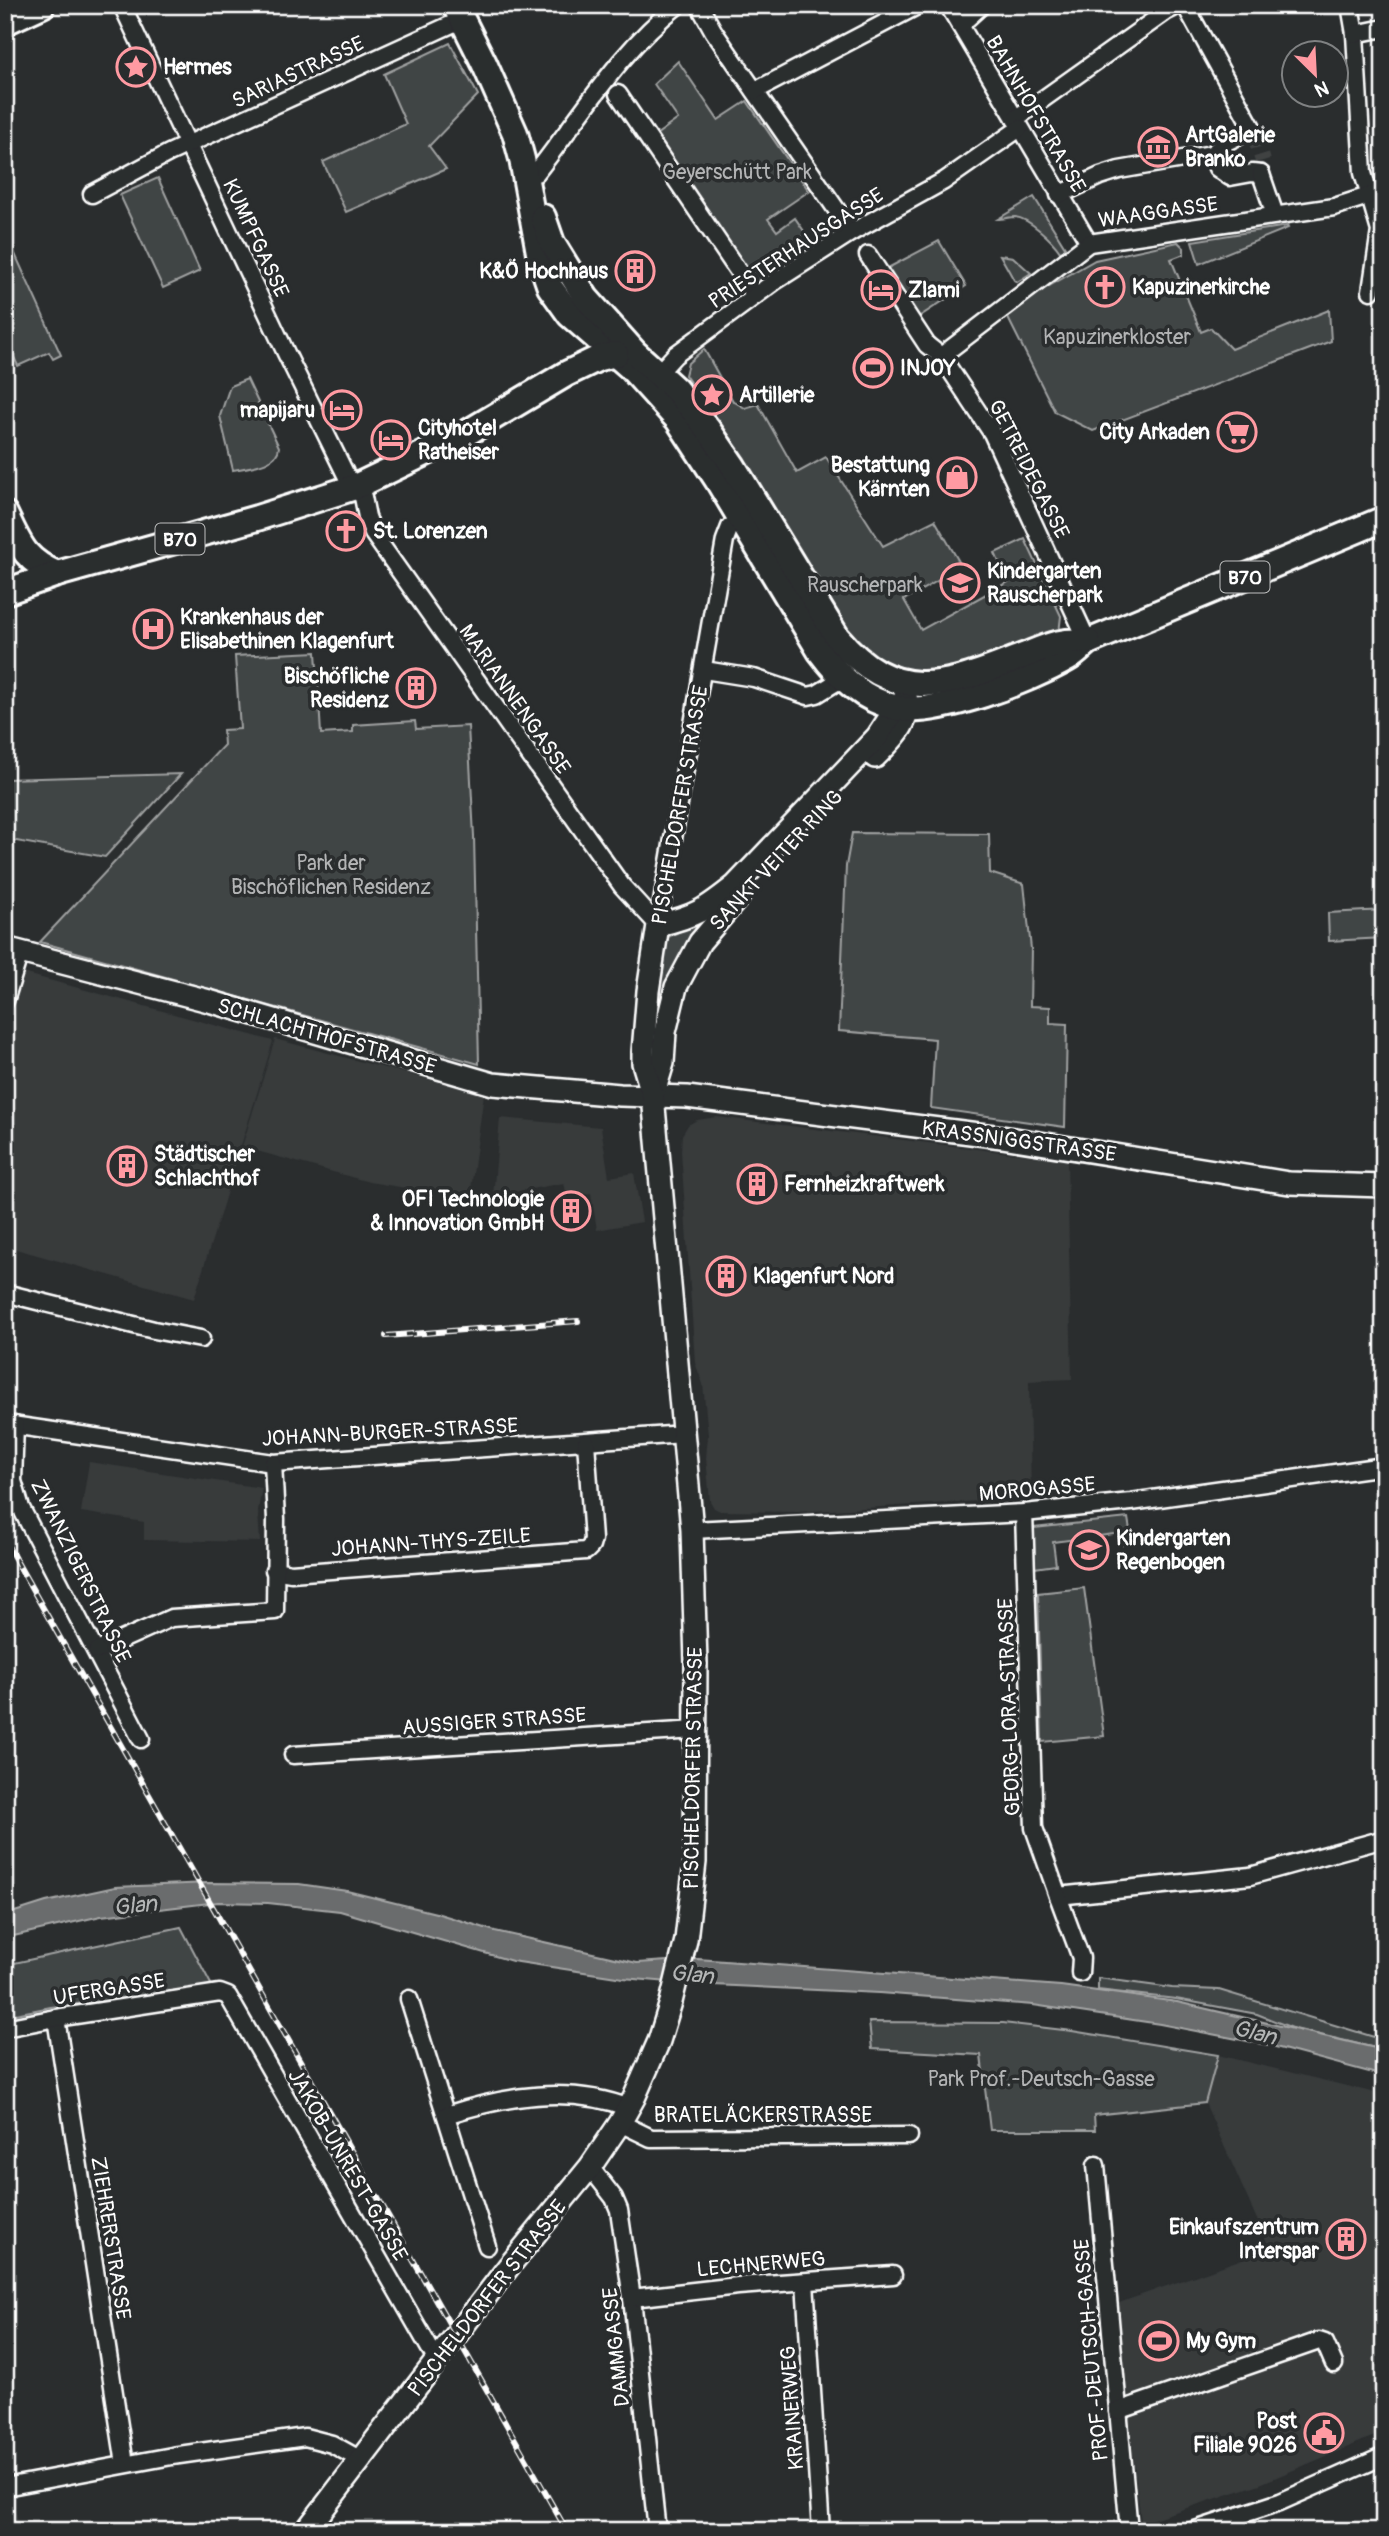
<svg xmlns="http://www.w3.org/2000/svg" width="1389" height="2536" viewBox="0 0 1389 2536" font-family="Pangolin,sans-serif">
	<style>
		.built { fill: #373a3b }
		.green { fill: #414445; stroke: #a0a2a2; stroke-width: 2 }
		.water { fill: #6a6c6d; stroke: #a6a7a7; stroke-width: 2 }
		.lines { fill: none; stroke-linecap: round; stroke-linejoin: round }
		.street-tunnel { stroke: #3f4243; stroke-width: 16; stroke-dasharray: 16 8; stroke-linecap: butt }
		.street-casing { stroke: #fff; stroke-width: 21 }
		.secondary-casing { stroke: #fff; stroke-width: 26 }
		.primary-casing { stroke: #fff; stroke-width: 30 }
		.street { stroke: #2a2d2e; stroke-width: 16 }
		.secondary { stroke: #2a2d2e; stroke-width: 21 }
		.primary { stroke: #2a2d2e; stroke-width: 24 }
		.rail-casing { stroke: #fff; stroke-width: 6 }
		.rail { stroke: #2a2d2e; stroke-width: 3.5; stroke-dasharray: 10; stroke-linecap: butt }
		.labels { text-anchor: middle; stroke-width: 7; stroke-linejoin: round; paint-order: stroke }
		.shield { fill: #2a2d2e; stroke: #bfc0c0; stroke-width: 2 }
		.shield-label { font-size: 19px; font-weight: bold; fill: #fff }
		.poi-label { font-size: 21px; font-weight: bold; fill: #fff; stroke: #2a2d2e; text-anchor: start }
		.street-label { font-size: 21px; fill: #fff; stroke: #2a2d2e }
		.park-label { font-size: 21px; fill: #b3b4b5; stroke: #2a2d2e }
		.water-label { font-size: 23px; font-style: italic; fill: #b4b6b6; stroke: #2a2d2e }
	</style>
	<rect width="100%" height="100%" fill="#2a2d2e"/>
	<filter id="ink" filterUnits="userSpaceOnUse"><feTurbulence type="fractalNoise" baseFrequency=".0143" numOctaves="2"/><feDisplacementMap in="SourceGraphic" scale="14" xChannelSelector="R" yChannelSelector="G"/><feConvolveMatrix kernelMatrix="1 2 1 2 8 2 1 2 1" color-interpolation-filters="sRGB"/></filter>
	<g filter="url(#ink)">
		<g class="built">
			<path d="M5,968l268,73 -79,258 -189,-53z"/>
			<path d="M275,1039l209,55 -13,95 -10,8 -92,-15 -127,-35z"/>
			<path d="M717,1117l350,43 5,219 -43,2 2,117 -233,14 -78,-1 -6,-3 -4,-7 -4,-43 2,-23 -5,-51 -8,-21 -14,-212 1,-16 6,-10 9,-5z"/>
			<path d="M500,1118l101,9 8,50 25,-4 8,49 -45,8 -6,-37 -24,4 -3,-14 -71,13z"/>
			<path d="M89,1462l173,26 -4,23 2,31 -116,-2v-18l-63,-10z"/>
			<path d="M1218,2055l166,40v337l-124,52 -119,39 -25,-219 154,-55 -65,-146z"/>
			<path d="M13,2499l7,32h-15v-31z"/>
		</g>
		<g class="green">
			<path d="M450,43l28,52 -49,51 17,23 -100,43 -23,-50 83,-38 -22,-50z"/>
			<path d="M678,61l40,59 29,-19 62,90 -41,28 9,12 18,-13 11,16 -19,13 8,11 -37,26 -105,-147 25,-18 -24,-35z"/>
			<path d="M158,178l42,93 -37,17 -43,-93z"/>
			<path d="M1034,197l31,50 -1,4 -4,1c-7,-11 -31,-34 -45,-35 -5,0 -12,2 -17,2z"/>
			<path d="M1287,226l1,2 -89,36 -7,-23z"/>
			<path d="M5,232l56,123 -8,4 -4,-7 -31,14 -10,-22 -3,-2z"/>
			<path d="M939,241l27,45 -49,32 -31,-49z"/>
			<path d="M1178,242l6,6v6l-13,5 30,73 10,-4 20,21 98,-39 2,31 -238,90 -38,-19 -48,-96 30,-23 58,-33z"/>
			<path d="M1000,255l13,2 18,16 -14,9 -3,-2z"/>
			<path d="M704,349l29,52 12,7 13,-4 39,69 29,-16 57,89 52,-26 27,47 -58,33 17,30 87,-48 -13,-29 30,-14 36,77 -2,17 -118,43 -52,-6 -42,-35 -62,-101 -33,-62 -67,-97 3,-12z"/>
			<path d="M247,379l32,68c-1,18 -31,20 -46,23l-13,-54 10,-30z"/>
			<path d="M316,652l5,82 32,-2v-7l62,-4 1,8 52,-3 6,110 5,228 -439,-122 184,-197 -1,-15 17,-1 -5,-73z"/>
			<path d="M181,774l-76,83 -100,-18v-60z"/>
			<path d="M852,833l137,1 1,39 34,11 7,65 -1,57 20,1v16l17,1 -2,103 -134,-19 4,-69 -96,-8 7,-165z"/>
			<path d="M1384,910v28l-55,3 -1,-28z"/>
			<path d="M705,919l-50,139 -2,-47 13,-73z"/>
			<path d="M1128,1518l4,25 -9,2 -2,-12 -68,9 3,23 -22,3v-40z"/>
			<path d="M1084,1588l20,148 -62,6 -4,-149z"/>
			<path d="M181,1927l32,61 -162,19 -46,9v-51z"/>
			<path d="M1098,1978l74,10 47,2 165,50v10l-89,-21 -38,-15 -81,-15 -78,-9z"/>
			<path d="M869,2022l134,1 69,8 146,24 -13,48 -111,12 1,15h-105l-9,-75 -109,-6z"/>
		</g>
		<path class="water" d="M208,1883l91,1 48,7 89,22 59,18 142,32 61,-4 363,27 116,16 207,48v26l-116,-31 -108,-21 -127,-19 -154,-12 -187,-9 -69,-6 -111,-17 -172,-50 -72,-8 -50,-1 -117,14 -96,22v-23l41,-13 69,-15z"/>
		<g class="lines">
			<path class="street-tunnel" d="M1254,132l9,29"/>
			<g class="street-casing">
				<g id="street">
					<path d="M122,5l164,348 60,122 17,22 4,20 7,18 248,351 36,39"/>
					<path d="M699,5l15,27 138,200"/>
					<path d="M948,5l141,238"/>
					<path d="M1185,5l68,124 -29,14 -12,11"/>
					<path d="M1350,5l5,29 8,139 17,58 -9,60"/>
					<path d="M960,25l22,-20"/>
					<path d="M1355,34l29,-6"/>
					<path d="M755,91l164,-86"/>
					<path d="M618,94l137,202"/>
					<path d="M1015,119l152,-108 12,-6"/>
					<path d="M1212,154l5,14 13,9 22,-4 9,1"/>
					<path d="M536,173c45,-57 84,-123 142,-168"/>
					<path d="M1261,174l14,41"/>
					<path d="M92,194l77,-41 292,-133"/>
					<path d="M1059,195l41,-19 19,-6 93,-16"/>
					<path d="M868,255l59,90 14,11 51,77 96,209"/>
					<path d="M941,356l148,-113 245,-36 50,-16"/>
					<path d="M653,379l22,-24 99,-73 78,-50 92,-51 76,-53"/>
					<path d="M704,670l50,8 54,18 9,-2 26,-16"/>
					<path d="M658,925l67,-385 5,-13 11,-8"/>
					<path d="M5,1001l15,-49"/>
					<path d="M5,1293l149,37 47,9"/>
					<path d="M5,1424l268,39 411,-29"/>
					<path d="M15,1425l-2,56 8,27 120,231"/>
					<path d="M1024,1513l10,315 24,68 192,-20 134,-37"/>
					<path d="M692,1530l332,-17 107,-11 253,-36"/>
					<path d="M274,1570l17,3 295,-22 5,-5 2,-7 -7,-97"/>
					<path d="M97,1651l74,-33 104,-7 1,-92 -3,-56"/>
					<path d="M293,1755l404,-25"/>
					<path d="M1058,1896l23,62 -1,15"/>
					<path d="M409,1999l78,247"/>
					<path d="M56,2018l69,446"/>
					<path d="M5,2028l51,-10 164,-25 8,3 209,365"/>
					<path d="M446,2115c59,-19 123,-30 183,-7"/>
					<path d="M620,2123l31,15 258,-2"/>
					<path d="M1096,2165l33,366"/>
					<path d="M590,2167l24,31 5,12 13,88 25,233"/>
					<path d="M805,2282l16,249"/>
					<path d="M632,2298l106,-12 155,-11"/>
					<path d="M1118,2411l201,-70 6,2 9,21"/>
					<path d="M5,2487l167,-31 133,-19 27,7 29,16"/>
					<path d="M1192,2531l88,-29 104,-46"/>
				</g>
			</g>
			<g class="secondary-casing">
				<g id="secondary">
					<path d="M875,757c19,-19 39,-36 30,-64"/>
					<path d="M5,948l204,53 284,83 127,11 67,2 315,40 287,46 95,3"/>
					<path d="M653,1096l10,-33 2,-31 11,-45 24,-45 40,-47"/>
					<path d="M306,2531l203,-265 81,-99 30,-44 14,-25 25,-57 12,-39 15,-62 9,-78 1,-199 -4,-133 -39,-434 -10,-33v-11l5,-61 10,-66c38,-9 47,-15 77,-39l142,-149 19,-29"/>
				</g>
			</g>
			<g class="primary-casing">
				<g id="primary">
					<path d="M455,5l29,58 31,70 7,26 18,99 10,29 20,28 61,53 47,52 40,61 102,170c20,27 43,49 77,57 38,9 136,-29 170,-49 8,-4 14,-11 21,-17l296,-123"/>
					<path d="M5,22l37,-17"/>
					<path d="M543,217l9,26 34,55 49,55 41,37 31,38 26,38 104,171c56,67 106,51 179,22 29,-11 41,-20 72,-17"/>
					<path d="M5,514c15,31 19,46 52,60"/>
					<path d="M5,592l52,-18 200,-56 98,-31 110,-53 101,-60 33,-16 17,-4"/>
				</g>
			</g>
			<use href="#street" class="street"/>
			<use href="#secondary" class="secondary"/>
			<use href="#primary" class="primary"/>
			<g class="rail-casing">
				<g id="rail">
					<path d="M386,1336l192,-15"/>
					<path d="M5,1541l562,990"/>
				</g>
			</g>
			<use href="#rail" class="rail"/>
		</g>
	</g>
	<defs>
		<g id="sight-ring" transform="scale(2.0125)"><circle r="9.5" fill="#2a2d2e" stroke="#ff9aa2" stroke-width="1.5"/><path d="M0-6L1.8-2.2L6-1.7L2.9 1.2L3.7 5.4L0 3.3L-3.7 5.4L-2.9 1.2L-6-1.7L-1.8-2.2Z" fill="#ff9aa2"/></g>
		<g id="museum-ring" transform="scale(2.0125)"><circle r="9.5" fill="#2a2d2e" stroke="#ff9aa2" stroke-width="1.5"/><path d="M0-6L6-3V-2H-6V-3ZM-5-1h2V3h-2ZM-1-1h2V3h-2ZM3-1h2V3H3ZM-6 4H6V6H-6Z" fill="#ff9aa2"/></g>
		<g id="building-ring" transform="scale(2.0125)"><circle r="9.5" fill="#2a2d2e" stroke="#ff9aa2" stroke-width="1.5"/><path d="M-4-6H4V6H1V3H-1V6H-4ZM-2.5-4.3h1.7v1.8h-1.7ZM.8-4.3h1.7v1.8H.8ZM-2.5-1h1.7V.8h-1.7ZM.8-1h1.7V.8H.8Z" fill="#ff9aa2"/></g>
		<g id="church-ring" transform="scale(2.0125)"><circle r="9.5" fill="#2a2d2e" stroke="#ff9aa2" stroke-width="1.5"/><path d="M-1.2-6h2.4v3.5h3.3v2.4h-3.3V6h-2.4V-.1h-3.3v-2.4h3.3Z" fill="#ff9aa2"/></g>
		<g id="hotel-ring" transform="scale(2.0125)"><circle r="9.5" fill="#2a2d2e" stroke="#ff9aa2" stroke-width="1.5"/><path d="M-6-4.5h1.5V1H6V5H4.5V3h-9V5H-6ZM-4 0a1.8 1.8 0 1 1 3.6 0ZM.5 0V-2.5h3Q6-2.5 6 0Z" fill="#ff9aa2"/></g>
		<g id="stadium-ring" transform="scale(2.0125)"><circle r="9.5" fill="#2a2d2e" stroke="#ff9aa2" stroke-width="1.5"/><path d="M0-5a6.5 5 0 1 0 0 10a6.5 5 0 1 0 0-10ZM-3.5-1.8h7v3.6h-7Z" fill="#ff9aa2"/></g>
		<g id="supermarket-ring" transform="scale(2.0125)"><circle r="9.5" fill="#2a2d2e" stroke="#ff9aa2" stroke-width="1.5"/><path d="M-6-5.5h2.5l.6 2H6L4.5 2H-2.5L-4.4-4H-6ZM-1.5 3.2a1.3 1.3 0 1 0 .1 0ZM3 3.2a1.3 1.3 0 1 0 .1 0Z" fill="#ff9aa2"/></g>
		<g id="shop-ring" transform="scale(2.0125)"><circle r="9.5" fill="#2a2d2e" stroke="#ff9aa2" stroke-width="1.5"/><path d="M-5-2.5h2.3a2.7 3.5 0 0 1 5.4 0H5L5.5 6h-11ZM-1.5-2.5h3a1.5 2.3 0 0 0-3 0Z" fill="#ff9aa2"/></g>
		<g id="school-ring" transform="scale(2.0125)"><circle r="9.5" fill="#2a2d2e" stroke="#ff9aa2" stroke-width="1.5"/><path d="M0-5L7-2L0 1L-7-2ZM-4 1L0 2.5L4 1V4Q0 6-4 4Z" fill="#ff9aa2"/></g>
		<g id="hospital-ring" transform="scale(2.0125)"><circle r="9.5" fill="#2a2d2e" stroke="#ff9aa2" stroke-width="1.5"/><path d="M-5-5h3v3.5h4V-5h3V5h-3V1.5h-4V5h-3Z" fill="#ff9aa2"/></g>
		<g id="civic-ring" transform="scale(2.0125)"><circle r="9.5" fill="#2a2d2e" stroke="#ff9aa2" stroke-width="1.5"/><path d="M-.6-6.5H3V-4.5H.6V-3L4-1V1h2V6H-6V1h2V-1L-.6-3ZM-1.2 2.5V6h2.4V2.5Z" fill="#ff9aa2"/></g>
	</defs>
	<g fill-rule="evenodd">
		<use href="#sight-ring" x="136" y="67"/>
		<use href="#museum-ring" x="1158" y="147"/>
		<use href="#building-ring" x="635" y="271"/>
		<use href="#church-ring" x="1105" y="287"/>
		<use href="#hotel-ring" x="881" y="290"/>
		<use href="#stadium-ring" x="873" y="368"/>
		<use href="#sight-ring" x="712" y="395"/>
		<use href="#hotel-ring" x="342" y="410"/>
		<use href="#supermarket-ring" x="1237" y="432"/>
		<use href="#hotel-ring" x="391" y="440"/>
		<use href="#shop-ring" x="957" y="477"/>
		<use href="#church-ring" x="346" y="531"/>
		<use href="#school-ring" x="960" y="583"/>
		<use href="#hospital-ring" x="153" y="629"/>
		<use href="#building-ring" x="416" y="688"/>
		<use href="#building-ring" x="127" y="1166"/>
		<use href="#building-ring" x="757" y="1184"/>
		<use href="#building-ring" x="571" y="1211"/>
		<use href="#building-ring" x="726" y="1276"/>
		<use href="#school-ring" x="1089" y="1550"/>
		<use href="#building-ring" x="1346" y="2239"/>
		<use href="#stadium-ring" x="1159" y="2341"/>
		<use href="#civic-ring" x="1324" y="2433"/>
	</g>
	<g class="labels">
		<g class="shield">
			<rect x="155.5" y="523.5" width="49" height="31" rx="5"/>
			<rect x="1220.5" y="561.5" width="49" height="31" rx="5"/>
		</g>
		<g class="shield-label">
			<text x="180" y="546">B70</text>
			<text x="1245" y="584">B70</text>
		</g>
		<g class="poi-label">
			<text x="163" y="74">Hermes</text>
			<text x="1185" y="142">ArtGalerie<tspan x="1185" dy="24">Branko</tspan></text>
			<text x="608" y="278" text-anchor="end">K&amp;Ö Hochhaus</text>
			<text x="1132" y="294">Kapuzinerkirche</text>
			<text x="908" y="297">Zlami</text>
			<text x="900" y="375">INJOY</text>
			<text x="739" y="402">Artillerie</text>
			<text x="315" y="417" text-anchor="end">mapijaru</text>
			<text x="418" y="435">Cityhotel<tspan x="418" dy="24">Ratheiser</tspan></text>
			<text x="1210" y="439" text-anchor="end">City Arkaden</text>
			<text x="930" y="472" text-anchor="end">Bestattung<tspan x="930" dy="24">Kärnten</tspan></text>
			<text x="373" y="538">St. Lorenzen</text>
			<text x="987" y="578">Kindergarten<tspan x="987" dy="24">Rauscherpark</tspan></text>
			<text x="180" y="624">Krankenhaus der<tspan x="180" dy="24">Elisabethinen Klagenfurt</tspan></text>
			<text x="389" y="683" text-anchor="end">Bischöfliche<tspan x="389" dy="24">Residenz</tspan></text>
			<text x="154" y="1161">Städtischer<tspan x="154" dy="24">Schlachthof</tspan></text>
			<text x="784" y="1191">Fernheizkraftwerk</text>
			<text x="544" y="1206" text-anchor="end">OFI Technologie<tspan x="544" dy="24">&amp; Innovation GmbH</tspan></text>
			<text x="753" y="1283">Klagenfurt Nord</text>
			<text x="1116" y="1545">Kindergarten<tspan x="1116" dy="24">Regenbogen</tspan></text>
			<text x="1319" y="2234" text-anchor="end">Einkaufszentrum<tspan x="1319" dy="24">Interspar</tspan></text>
			<text x="1186" y="2348">My Gym</text>
			<text x="1297" y="2428" text-anchor="end">Post<tspan x="1297" dy="24">Filiale 9026</tspan></text>
		</g>
		<g class="street-label">
			<text transform="translate(298 72) rotate(-25)" y="7">SARIASTRASSE</text>
			<text transform="translate(1036 114) rotate(60)" y="7">BAHNHOFSTRASSE</text>
			<text transform="translate(1158 212) rotate(-8)" y="7">WAAGGASSE</text>
			<text transform="translate(256 238) rotate(65)" y="7">KUMPFGASSE</text>
			<text transform="translate(796 248) rotate(-33)" y="7">PRIESTERHAUSGASSE</text>
			<text transform="translate(1029 469) rotate(63)" y="7">GETREIDEGASSE</text>
			<text transform="translate(515 699) rotate(55)" y="7">MARIANNENGASSE</text>
			<text transform="translate(680 805) rotate(-80)" y="7">PISCHELDORFER STRASSE</text>
			<text transform="translate(776 860) rotate(-47)" y="7">SANKT VEITER RING</text>
			<text transform="translate(327 1036) rotate(16)" y="7">SCHLACHTHOFSTRASSE</text>
			<text transform="translate(1019 1141) rotate(8)" y="7">KRASSNIGGSTRASSE</text>
			<text transform="translate(390 1432) rotate(-3)" y="7">JOHANN-BURGER-STRASSE</text>
			<text transform="translate(1037 1489) rotate(-5)" y="7">MOROGASSE</text>
			<text transform="translate(431 1542) rotate(-4)" y="7">JOHANN-THYS-ZEILE</text>
			<text transform="translate(81 1571) rotate(64)" y="7">ZWANZIGERSTRASSE</text>
			<text transform="translate(1009 1707) rotate(-92)" y="7">GEORG-LORA-STRASSE</text>
			<text transform="translate(494 1721) rotate(-4)" y="7">AUSSIGER STRASSE</text>
			<text transform="translate(693 1768) rotate(-89)" y="7">PISCHELDORFER STRASSE</text>
			<text transform="translate(109 1989) rotate(-9)" y="7">UFERGASSE</text>
			<text x="763" y="2122">BRATELÄCKERSTRASSE</text>
			<text transform="translate(348 2165) rotate(60)" y="7">JAKOB-UNREST-GASSE</text>
			<text transform="translate(111 2238) rotate(81)" y="7">ZIEHRERSTRASSE</text>
			<text transform="translate(761 2264) rotate(-5)" y="7">LECHNERWEG</text>
			<text transform="translate(487 2298) rotate(-52)" y="7">PISCHELDORFER STRASSE</text>
			<text transform="translate(616 2347) rotate(-96)" y="7">DAMMGASSE</text>
			<text transform="translate(1091 2350) rotate(-95)" y="7">PROF.-DEUTSCH-GASSE</text>
			<text transform="translate(792 2408) rotate(-94)" y="7">KRAINERWEG</text>
		</g>
		<g class="park-label">
			<text x="737" y="179">Geyerschütt Park</text>
			<text x="1117" y="344">Kapuzinerkloster</text>
			<text x="865" y="592">Rauscherpark</text>
			<text x="331" y="870">Park der<tspan x="331" dy="24">Bischöflichen Residenz</tspan></text>
			<text x="1041" y="2086">Park Prof.-Deutsch-Gasse</text>
		</g>
		<g class="water-label">
			<text transform="translate(135 1905) rotate(-6)" y="8">Glan</text>
			<text transform="translate(692 1974) rotate(6)" y="8">Glan</text>
			<text transform="translate(1255 2032) rotate(14)" y="8">Glan</text>
		</g>
	</g>
	<rect width="1389" height="2536" fill="none" stroke="#2a2d2e" stroke-width="28"/>
	<rect x="14" y="14" width="1361" height="2508" fill="none" stroke="#fff" stroke-width="2.5" filter="url(#ink)"/>
	<g transform="translate(1315 74) rotate(156)"><circle r="33" fill="#2a2d2e" stroke="#7f8182" stroke-width="2"/>
	<path d="M0-5L12 26L0 18L-12 26Z" fill="#ff9aa2"/>
	<text y="-10" font-size="19" font-weight="bold" text-anchor="middle" fill="#ffffff">N</text>
	</g>
</svg>
